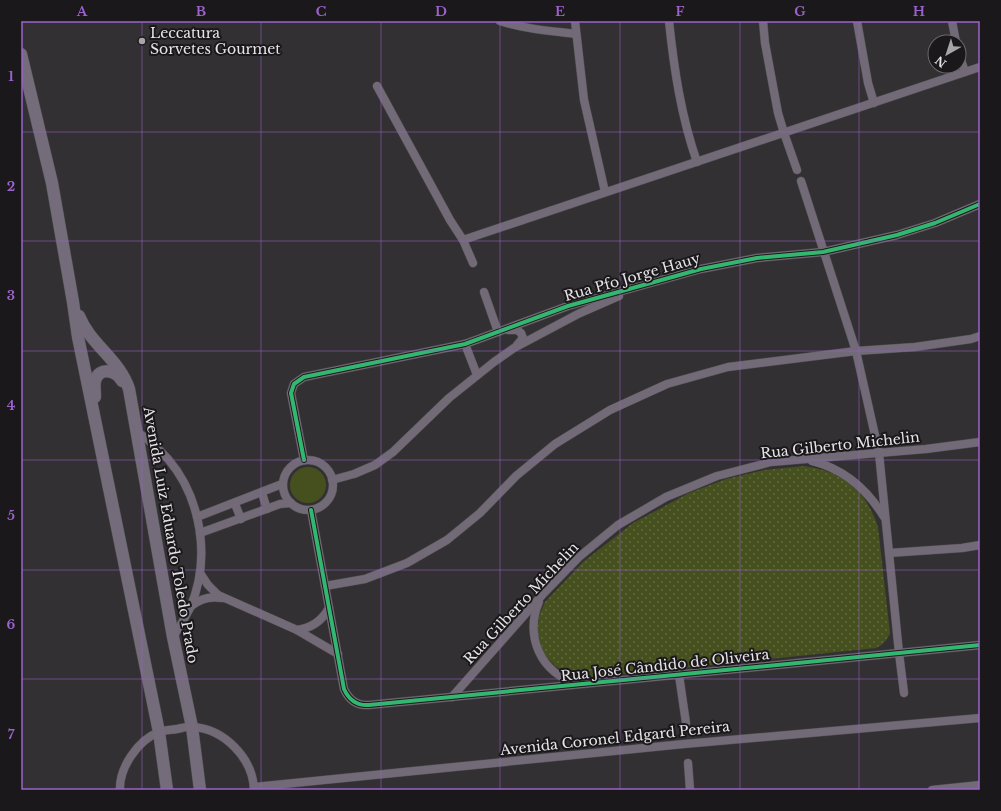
<svg xmlns="http://www.w3.org/2000/svg" width="1001" height="811" viewBox="0 0 1001 811" font-family="'Libre Baskerville',serif">
	<style>
		.grass { fill: #46501e }
		.park { fill: url(#park-dots) }
		.lines { fill: none; stroke-linecap: round; stroke-linejoin: round }
		.street-casing { stroke: #504e50; stroke-width: 9 }
		.secondary-casing { stroke: #504e50; stroke-width: 13 }
		.street { stroke: #726a76; stroke-width: 8 }
		.secondary { stroke: #746c7a; stroke-width: 12 }
		.cycleway-casing { stroke: #1b181b; stroke-width: 6 }
		.cycleway { stroke: #33b770; stroke-width: 4 }
		.grid { fill: none; stroke: #9b63cb; stroke-width: 1; stroke-opacity: 0.55 }
		.poi-dot { fill: #a8a5a8; stroke: #1b181b; stroke-width: 1.5 }
		.labels { text-anchor: middle; stroke-width: 4; stroke-linejoin: round; paint-order: stroke }
		.poi-label { font-size: 14px; fill: #e7e4e7; stroke: #1b181b; text-anchor: start }
		.street-label { font-size: 14px; fill: #e7e4e7; stroke: #1b181b }
		.neatline { fill: none; stroke: #9b63cb; stroke-width: 1.5 }
		.grid-label { font-size: 13px; text-anchor: middle; font-weight: bold; fill: #9b63cb }
	</style>
	<defs>
		<pattern id="park-dots" width="8" height="8" patternUnits="userSpaceOnUse"><rect width="8" height="8" fill="#46501e"/><path d="M2 2h.1M6 6h.1" fill="none" stroke="#61693f" stroke-width="1.8" stroke-linecap="round"/></pattern>
	</defs>
	<rect width="100%" height="100%" fill="#333034"/>
	<circle class="grass" cx="308" cy="485" r="18"/>
	<path class="park" d="M804,466c38,5 62,24 74,61l12,106c-3,7 -7,12 -14,15l-292,30 -15,-4 -14,-8 -11,-12 -5,-14 -2,-8 2,-16 6,-14 38,-40 50,-39 56,-30 37,-14 38,-9z"/>
	<g class="lines">
		<g class="street-casing">
			<g id="street">
				<path d="M500,21c24,8 51,10 76,13"/>
				<path d="M575,21l9,79 21,92"/>
				<path d="M669,21c5,48 12,95 28,141"/>
				<path d="M763,21l2,22 13,70 6,20 13,37"/>
				<path d="M857,21l11,62 6,20"/>
				<path d="M952,21l4,21"/>
				<path d="M959,54l6,18"/>
				<path d="M377,86l73,134 13,20 10,23"/>
				<path d="M801,181l55,170 23,102 20,200 5,40"/>
				<path d="M463,240l517,-173"/>
				<path d="M484,292l14,40"/>
				<path d="M508,330h9l4,3 2,5 -6,7"/>
				<path d="M465,344l12,31"/>
				<path d="M136,431c12,8 22,17 32,28 34,40 43,101 22,149 -5,10 -11,20 -17,29"/>
				<circle cx="308" cy="485" r="25"/>
				<path d="M304,460l-13,-67 3,-9 10,-7 161,-33 103,-38 133,-37 56,-11 66,-6 74,-17 38,-12 45,-19"/>
				<path d="M812,461c32,8 55,28 72,56"/>
				<path d="M332,480l22,-6 21,-9 18,-13 56,-54 45,-36 20,-14 64,-34 41,-18"/>
				<path d="M262,493l5,16"/>
				<path d="M235,504l6,15"/>
				<path d="M311,510l33,179c5,11 13,17 25,16l611,-60"/>
				<path d="M197,517l85,-33"/>
				<path d="M200,533l80,-29 11,-1"/>
				<path d="M889,553l73,-5 18,-3"/>
				<path d="M200,573l8,12 10,10 79,35 41,24"/>
				<path d="M325,586l40,-7 42,-16 40,-23 33,-27 36,-37 39,-32 55,-34 57,-26 61,-17 128,-16 59,-4 56,-8 9,-3"/>
				<path d="M539,602c-15,33 2,73 39,81"/>
				<path d="M190,607c9,-8 20,-11 32,-9"/>
				<path d="M297,630c15,-2 25,-9 32,-22"/>
				<path d="M679,675l7,48"/>
				<path d="M452,697l91,-103 36,-37 39,-32 48,-28 51,-21 54,-14 155,-13 54,-7"/>
				<path d="M688,763l2,27"/>
				<path d="M254,787l430,-43 296,-26"/>
				<path d="M120,790c-1,-22 18,-50 39,-58 6,-2 13,-2 18,-3 5,-1 11,-3 16,-2 31,2 60,31 61,63"/>
				<path d="M932,790l48,-5"/>
			</g>
		</g>
		<g class="secondary-casing">
			<g id="secondary">
				<path d="M21,54l31,129 21,119 5,35 81,395 8,58"/>
				<path d="M79,316c11,28 41,44 50,73l44,248 19,90 8,63"/>
				<path d="M95,397c0,-5 -1,-11 0,-16 4,-15 21,-11 27,0"/>
			</g>
		</g>
		<use href="#street" class="street"/>
		<use href="#secondary" class="secondary"/>
		<g class="cycleway-casing">
			<g id="cycleway">
				<path d="M304,460l-13,-67 3,-9 10,-7 161,-33 103,-38 133,-37 56,-11 66,-6 74,-17 38,-12 45,-19"/>
				<path d="M311,510l33,179c5,11 13,17 25,16l611,-60"/>
			</g>
		</g>
		<use href="#cycleway" class="cycleway"/>
	</g>
	<path class="grid" d="M142,21v769M261,21v769M381,21v769M500,21v769M620,21v769M740,21v769M859,21v769M21,132h959M21,241h959M21,351h959M21,460h959M21,570h959M21,679h959"/>
	<circle class="poi-dot" cx="142" cy="41" r="4"/>
	<g class="labels">
		<g class="poi-label">
			<text x="150" y="38">Leccatura<tspan x="150" dy="16">Sorvetes Gourmet</tspan></text>
		</g>
		<g class="street-label">
			<text transform="translate(632 277) rotate(-16)" y="5">Rua Pfo Jorge Hauy</text>
			<text transform="translate(840 445) rotate(-6)" y="5">Rua Gilberto Michelin</text>
			<text transform="translate(171 535) rotate(80)" y="5">Avenida Luiz Eduardo Toledo Prado</text>
			<text transform="translate(521 603) rotate(-47)" y="5">Rua Gilberto Michelin</text>
			<text transform="translate(665 665) rotate(-6)" y="5">Rua José Cândido de Oliveira</text>
			<text transform="translate(615 738) rotate(-6)" y="5">Avenida Coronel Edgard Pereira</text>
		</g>
	</g>
	<rect width="1001" height="811" fill="none" stroke="#1b181b" stroke-width="44"/>
	<g transform="translate(947 54) rotate(219)"><circle r="19" fill="#1b181b" stroke="#6d6a6d"/>
	<path d="M0-3L7 15L0 10L-7 15Z" fill="#a8a5a8"/>
	<text y="-6" font-size="11" font-weight="bold" text-anchor="middle" fill="#e7e4e7">N</text>
	</g>
	<rect x="22" y="22" width="957" height="767" class="neatline"/>
	<g class="grid-label">
		<text x="82" y="16">A</text>
		<text x="201" y="16">B</text>
		<text x="321" y="16">C</text>
		<text x="441" y="16">D</text>
		<text x="560" y="16">E</text>
		<text x="680" y="16">F</text>
		<text x="800" y="16">G</text>
		<text x="919" y="16">H</text>
		<text x="11" y="81">1</text>
		<text x="11" y="191">2</text>
		<text x="11" y="300">3</text>
		<text x="11" y="410">4</text>
		<text x="11" y="520">5</text>
		<text x="11" y="629">6</text>
		<text x="11" y="739">7</text>
	</g>
</svg>
